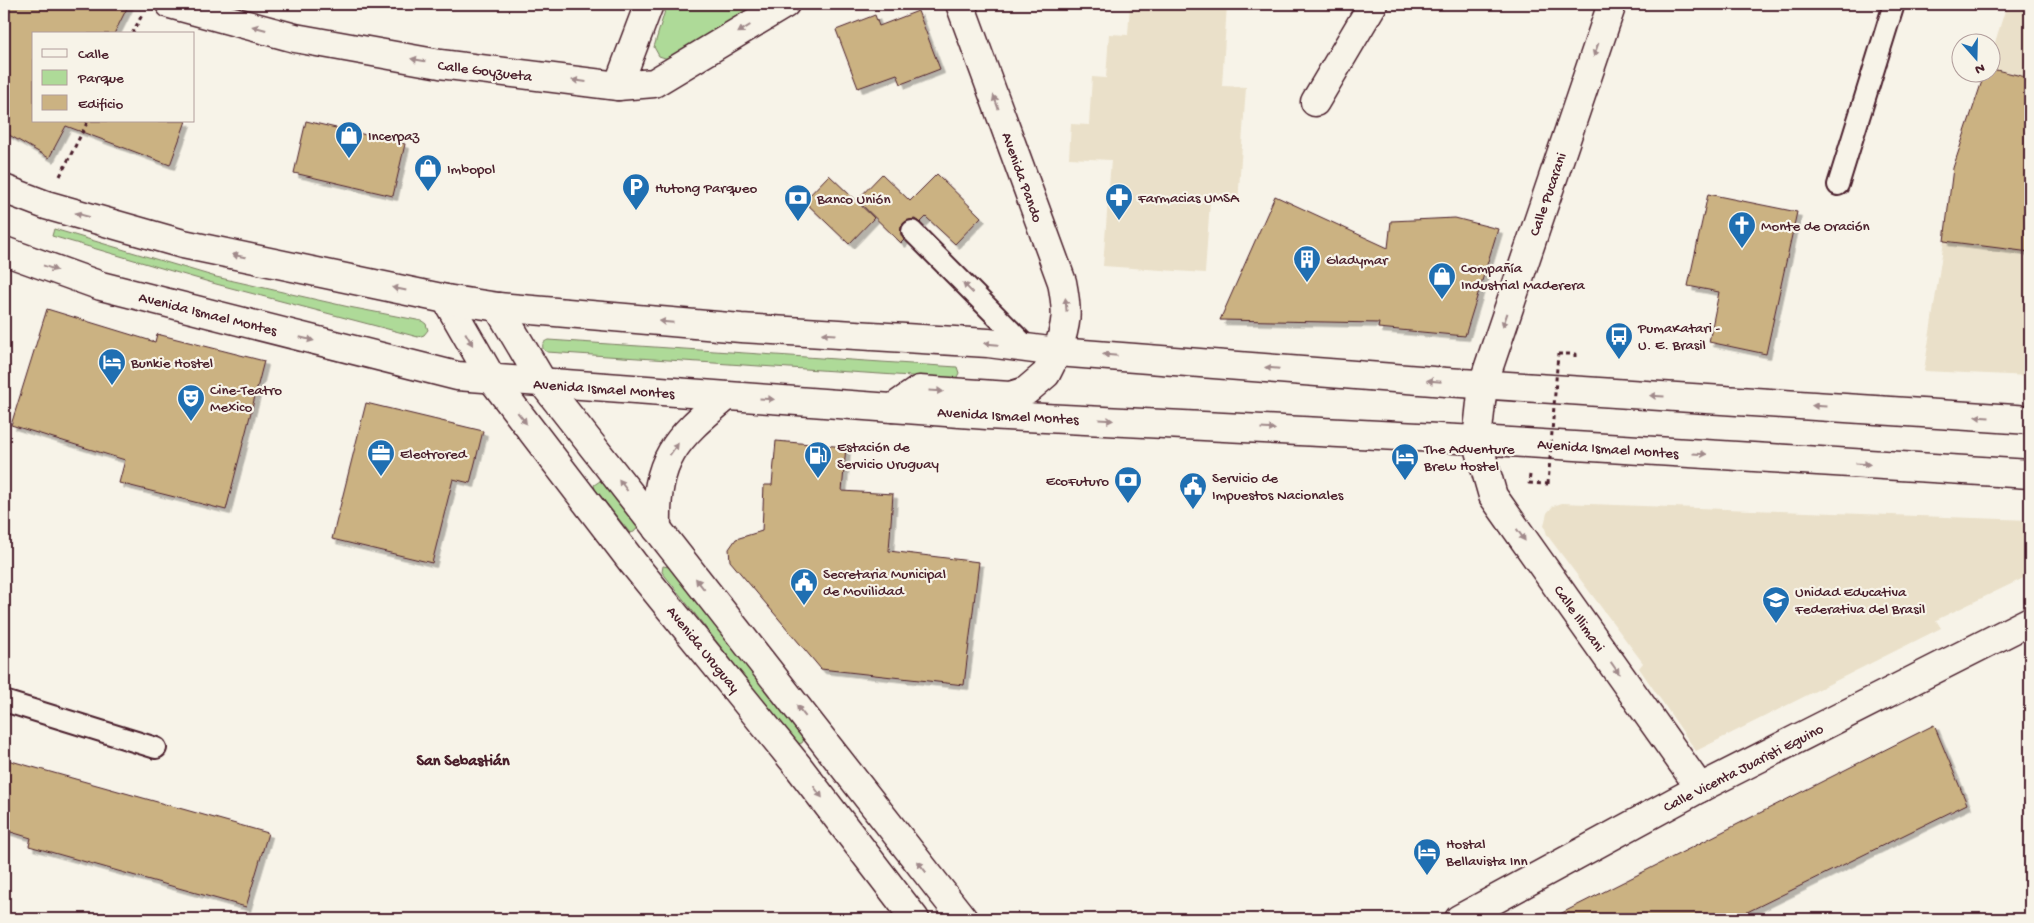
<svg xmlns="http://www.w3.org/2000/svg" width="2034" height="923" viewBox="0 0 2034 923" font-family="'Gochi Hand',sans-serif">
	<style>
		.built { fill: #eae0c9 }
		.green { fill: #aeda98; stroke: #7c7c62 }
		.building { fill: #cbb282; stroke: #4a1f2b; filter: url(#shadow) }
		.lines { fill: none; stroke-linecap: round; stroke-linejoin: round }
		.lane-casing { stroke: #4a1f2b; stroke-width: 24 }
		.street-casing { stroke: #4a1f2b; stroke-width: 31 }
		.secondary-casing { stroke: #4a1f2b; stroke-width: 31 }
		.primary-casing { stroke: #4a1f2b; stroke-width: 31 }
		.path { stroke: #4a1f2b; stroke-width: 3; stroke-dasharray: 4 4; stroke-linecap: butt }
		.lane { stroke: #f7f3e8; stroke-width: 20 }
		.street { stroke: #f7f3e8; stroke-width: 28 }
		.secondary { stroke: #f7f3e8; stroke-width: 28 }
		.primary { stroke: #f7f3e8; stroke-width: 28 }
		.path-bridge { stroke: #4a1f2b; stroke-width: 3; stroke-dasharray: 4 4; stroke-linecap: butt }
		.oneway { fill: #a0898a }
		.labels { text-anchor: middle; stroke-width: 4.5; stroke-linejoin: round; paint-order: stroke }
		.street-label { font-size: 15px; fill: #4a1f2b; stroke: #f7f3e8 }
		.poi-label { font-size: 15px; fill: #4a1f2b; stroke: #f7f3e8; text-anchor: start }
		.neighbourhood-label { font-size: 16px; font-weight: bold; fill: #4a1f2b; stroke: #f7f3e8 }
	</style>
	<defs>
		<filter id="shadow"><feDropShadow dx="4.5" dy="4.5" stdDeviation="0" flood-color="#0004"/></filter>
	</defs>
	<rect width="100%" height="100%" fill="#f7f3e8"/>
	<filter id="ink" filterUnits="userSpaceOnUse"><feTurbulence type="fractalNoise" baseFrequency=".02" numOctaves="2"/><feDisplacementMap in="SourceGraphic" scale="10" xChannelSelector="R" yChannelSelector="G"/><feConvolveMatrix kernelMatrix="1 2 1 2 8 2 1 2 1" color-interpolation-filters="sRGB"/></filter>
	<g filter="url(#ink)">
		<g class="built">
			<path d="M1130,4h97l-5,82 24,1 -8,116 -28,-2 -5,72 -102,-7 8,-106 -42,-2 2,-34 18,1 3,-48 14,1 3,-44 19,1z"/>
			<path d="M2007,4h23v372l-106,-5 20,-130 9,-73 32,-95 7,-1v-20z"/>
			<path d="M1562,503l468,17v55l-94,45 5,8 -245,123 -57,-83 4,-5 -96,-128 -3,-10 3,-12 6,-7z"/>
		</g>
		<g class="green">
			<path d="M667,4h91l-90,55 -9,-3 -5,-9z"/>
			<path d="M54,229l162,48 133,30 73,14 4,3 2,6 -4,5 -6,2 -202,-53 -164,-48z"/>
			<path d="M548,340l409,27 2,6 -3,6 -409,-27 -4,-3c-1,-5 0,-7 5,-9z"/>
			<path d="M600,481l3,1 35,45 -4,5 -4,1 -35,-44 -1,-4z"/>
			<path d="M663,566l6,1 135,172 -2,4 -5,1 -135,-172z"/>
		</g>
		<g class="building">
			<path d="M4,4h125l-15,30h-80v87h152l-16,44 -104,-39 -17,32 -45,-26z"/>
			<path d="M918,11l22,58 -39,15 -4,-10 -39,14 -22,-58 39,-15 4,11z"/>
			<path d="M1992,69l38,9v174l-86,-11 9,-73 32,-96h7z"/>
			<path d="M306,121l99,23 -12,52 -99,-23z"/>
			<path d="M882,174l28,27 27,-27 44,43 -26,27 -29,-27 -6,6 -5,-4 -6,1 -8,7v7l3,6 -3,3 -44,-43z"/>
			<path d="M829,175l45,43 -25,26 -45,-43z"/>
			<path d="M1708,194l89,18 -31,142 -57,-12 10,-50 -31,-6z"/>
			<path d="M1275,196l113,52 3,-27 64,-3 43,11 -33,107 -87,-8 1,-5 -159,-3z"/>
			<path d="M47,309l108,33 2,-8 107,27 -38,149 -107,-27 6,-23 -114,-35z"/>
			<path d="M366,403l117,28 -13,52 -17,-4 -21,84 -100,-24z"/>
			<path d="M776,441l70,6 -4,44 51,3 -4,57 90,11 -15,123 -143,-16 -91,-108 -1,-12 7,-10 26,-8 2,-46h8z"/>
			<path d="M1934,725l33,79 -234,115h-183z"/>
			<path d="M4,759l264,74 -22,74 -217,-61 2,-8 -27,-8z"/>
		</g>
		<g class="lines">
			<g class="lane-casing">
				<g id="lane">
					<path d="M1838,185l56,-181"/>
					<path d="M912,231l116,117"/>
					<path d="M4,701l152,47"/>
				</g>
			</g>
			<g class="street-casing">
				<g id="street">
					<path d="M170,4l125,34 145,26 178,22 36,-3 131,-79"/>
					<path d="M618,86l31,-82"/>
					<path d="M1315,102l58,-98"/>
					<path d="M1483,384l129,-380"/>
					<path d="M1477,440l16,56 207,292"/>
					<path d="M1459,919l241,-131 330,-167"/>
				</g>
			</g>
			<g class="secondary-casing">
				<g id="secondary">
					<path d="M960,4l102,278c6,31 5,41 -5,70"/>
					<path d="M446,299l46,80 141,184 164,202 118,154"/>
					<path d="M498,307l45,76 420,536"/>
				</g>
			</g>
			<g class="primary-casing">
				<g id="primary">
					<path d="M4,189l42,16 137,39 263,55 52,8 243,21 247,15 69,9 389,30 584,38"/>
					<path d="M4,251l97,35 356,90 530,39 490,25 553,34"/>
					<path d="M893,408l26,-18 91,6 16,-5 20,-17 11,-22"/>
					<path d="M1477,440l6,-56"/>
					<path d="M657,529c-2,-70 18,-90 69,-132"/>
				</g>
			</g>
			<g class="path">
				<path d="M132,34l10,-19"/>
				<path d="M60,176l28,-55"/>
				<path d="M1558,354h17v6"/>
				<path d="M1530,475l-1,8 19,1"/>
			</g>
			<use href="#lane" class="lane"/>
			<use href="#street" class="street"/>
			<use href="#secondary" class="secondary"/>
			<use href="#primary" class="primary"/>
			<path class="path-bridge" d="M1548,484l10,-130"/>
		</g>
		<defs><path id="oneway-solid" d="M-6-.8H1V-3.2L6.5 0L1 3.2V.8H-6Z" transform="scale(1.25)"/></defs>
		<g class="oneway">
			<use href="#oneway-solid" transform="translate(259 28) rotate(-165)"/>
			<use href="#oneway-solid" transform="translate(744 29) rotate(148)"/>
			<use href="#oneway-solid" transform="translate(1596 50) rotate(109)"/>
			<use href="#oneway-solid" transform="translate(418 60) rotate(-170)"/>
			<use href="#oneway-solid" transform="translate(579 81) rotate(-173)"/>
			<use href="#oneway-solid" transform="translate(996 102) rotate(-110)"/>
			<use href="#oneway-solid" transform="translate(82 215) rotate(-164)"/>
			<use href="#oneway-solid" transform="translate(239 256) rotate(-168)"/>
			<use href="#oneway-solid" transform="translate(50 268) rotate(20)"/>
			<use href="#oneway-solid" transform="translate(968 288) rotate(-134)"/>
			<use href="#oneway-solid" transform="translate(399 289) rotate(-168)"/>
			<use href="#oneway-solid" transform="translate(1066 305) rotate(-95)"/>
			<use href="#oneway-solid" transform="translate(1505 320) rotate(109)"/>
			<use href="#oneway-solid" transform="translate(666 322) rotate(-175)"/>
			<use href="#oneway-solid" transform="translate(829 334) rotate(-176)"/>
			<use href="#oneway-solid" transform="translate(307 339) rotate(14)"/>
			<use href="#oneway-solid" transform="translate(469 339) rotate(60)"/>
			<use href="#oneway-solid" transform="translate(991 344) rotate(-175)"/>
			<use href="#oneway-solid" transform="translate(1110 355) rotate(-175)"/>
			<use href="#oneway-solid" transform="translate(1272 368) rotate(-175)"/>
			<use href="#oneway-solid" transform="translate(1434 381) rotate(-175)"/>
			<use href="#oneway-solid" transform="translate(936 391) rotate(4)"/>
			<use href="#oneway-solid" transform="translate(1657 396) rotate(-176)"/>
			<use href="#oneway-solid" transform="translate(767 399) rotate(4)"/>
			<use href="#oneway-solid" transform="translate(1819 406) rotate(-176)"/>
			<use href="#oneway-solid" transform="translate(1982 417) rotate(-176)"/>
			<use href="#oneway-solid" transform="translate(522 418) rotate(52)"/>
			<use href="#oneway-solid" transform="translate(1106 420) rotate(3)"/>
			<use href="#oneway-solid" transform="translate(1268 429) rotate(3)"/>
			<use href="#oneway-solid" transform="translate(674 449) rotate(-54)"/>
			<use href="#oneway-solid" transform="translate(1700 454) rotate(4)"/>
			<use href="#oneway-solid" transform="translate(1863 464) rotate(4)"/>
			<use href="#oneway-solid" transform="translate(623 485) rotate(-127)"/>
			<use href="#oneway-solid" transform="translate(1521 535) rotate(55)"/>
			<use href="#oneway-solid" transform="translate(700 584) rotate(-128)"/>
			<use href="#oneway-solid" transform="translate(1615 668) rotate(55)"/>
			<use href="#oneway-solid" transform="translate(801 711) rotate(-128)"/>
			<use href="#oneway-solid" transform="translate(818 792) rotate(53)"/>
			<use href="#oneway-solid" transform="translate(922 867) rotate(-128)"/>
		</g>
	</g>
	<defs>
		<g id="shop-pin" transform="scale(1.4375)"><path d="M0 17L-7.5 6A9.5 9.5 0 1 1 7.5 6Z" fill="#1f6fb2" stroke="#f7f3e8"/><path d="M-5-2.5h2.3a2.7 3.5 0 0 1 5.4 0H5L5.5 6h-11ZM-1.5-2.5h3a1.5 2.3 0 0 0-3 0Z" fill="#fff"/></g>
		<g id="parking-pin" transform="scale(1.4375)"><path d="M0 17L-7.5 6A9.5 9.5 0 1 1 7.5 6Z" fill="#1f6fb2" stroke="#f7f3e8"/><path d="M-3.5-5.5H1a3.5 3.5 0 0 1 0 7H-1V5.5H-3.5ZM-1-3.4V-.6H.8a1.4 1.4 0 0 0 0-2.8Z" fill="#fff"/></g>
		<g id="pharmacy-pin" transform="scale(1.4375)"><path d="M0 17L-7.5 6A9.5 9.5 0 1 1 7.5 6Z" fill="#1f6fb2" stroke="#f7f3e8"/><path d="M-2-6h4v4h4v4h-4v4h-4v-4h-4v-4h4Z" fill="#fff"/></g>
		<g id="bank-pin" transform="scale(1.4375)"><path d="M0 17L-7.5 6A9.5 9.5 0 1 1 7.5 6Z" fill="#1f6fb2" stroke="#f7f3e8"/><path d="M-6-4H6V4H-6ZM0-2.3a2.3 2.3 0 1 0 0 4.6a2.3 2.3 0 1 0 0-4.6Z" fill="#fff"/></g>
		<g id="church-pin" transform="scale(1.4375)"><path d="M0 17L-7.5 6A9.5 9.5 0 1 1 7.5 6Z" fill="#1f6fb2" stroke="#f7f3e8"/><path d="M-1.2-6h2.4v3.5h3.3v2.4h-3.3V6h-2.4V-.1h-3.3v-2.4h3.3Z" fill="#fff"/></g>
		<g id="building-pin" transform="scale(1.4375)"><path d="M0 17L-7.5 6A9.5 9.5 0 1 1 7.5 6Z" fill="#1f6fb2" stroke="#f7f3e8"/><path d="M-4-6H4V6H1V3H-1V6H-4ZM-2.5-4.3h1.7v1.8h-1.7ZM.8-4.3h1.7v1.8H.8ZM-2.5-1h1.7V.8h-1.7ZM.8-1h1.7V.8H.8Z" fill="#fff"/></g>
		<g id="bus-pin" transform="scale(1.4375)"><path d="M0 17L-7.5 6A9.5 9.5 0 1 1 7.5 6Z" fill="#1f6fb2" stroke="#f7f3e8"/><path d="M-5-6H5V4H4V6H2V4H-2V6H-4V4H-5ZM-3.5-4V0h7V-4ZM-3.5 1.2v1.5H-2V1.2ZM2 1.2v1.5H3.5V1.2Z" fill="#fff"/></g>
		<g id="hotel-pin" transform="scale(1.4375)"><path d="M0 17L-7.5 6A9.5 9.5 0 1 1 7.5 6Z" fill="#1f6fb2" stroke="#f7f3e8"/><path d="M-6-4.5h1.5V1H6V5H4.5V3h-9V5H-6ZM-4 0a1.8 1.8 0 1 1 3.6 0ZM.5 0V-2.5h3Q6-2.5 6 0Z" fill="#fff"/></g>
		<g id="theatre-pin" transform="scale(1.4375)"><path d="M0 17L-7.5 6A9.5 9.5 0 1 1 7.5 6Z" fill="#1f6fb2" stroke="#f7f3e8"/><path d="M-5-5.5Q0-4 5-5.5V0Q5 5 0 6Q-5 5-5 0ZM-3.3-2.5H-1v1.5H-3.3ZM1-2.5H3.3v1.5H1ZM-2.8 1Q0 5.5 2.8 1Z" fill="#fff"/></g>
		<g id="office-pin" transform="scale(1.4375)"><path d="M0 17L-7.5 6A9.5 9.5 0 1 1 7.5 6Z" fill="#1f6fb2" stroke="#f7f3e8"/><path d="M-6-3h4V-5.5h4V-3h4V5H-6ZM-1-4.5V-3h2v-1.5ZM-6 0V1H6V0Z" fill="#fff"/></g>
		<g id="fuel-pin" transform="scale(1.4375)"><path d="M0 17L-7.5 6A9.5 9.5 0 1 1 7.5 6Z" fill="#1f6fb2" stroke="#f7f3e8"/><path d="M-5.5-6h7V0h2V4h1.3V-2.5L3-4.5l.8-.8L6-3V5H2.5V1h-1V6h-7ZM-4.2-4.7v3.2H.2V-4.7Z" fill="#fff"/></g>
		<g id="civic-pin" transform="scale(1.4375)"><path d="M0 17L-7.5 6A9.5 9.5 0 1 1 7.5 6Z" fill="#1f6fb2" stroke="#f7f3e8"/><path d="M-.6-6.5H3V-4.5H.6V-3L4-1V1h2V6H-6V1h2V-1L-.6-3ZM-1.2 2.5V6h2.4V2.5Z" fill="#fff"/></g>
		<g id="school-pin" transform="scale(1.4375)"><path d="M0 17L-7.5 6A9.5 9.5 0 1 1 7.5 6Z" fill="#1f6fb2" stroke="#f7f3e8"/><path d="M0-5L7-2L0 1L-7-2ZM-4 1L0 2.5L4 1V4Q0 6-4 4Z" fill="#fff"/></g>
	</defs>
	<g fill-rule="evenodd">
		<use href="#shop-pin" x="349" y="135"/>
		<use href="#shop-pin" x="428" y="168"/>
		<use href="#parking-pin" x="636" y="187"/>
		<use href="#pharmacy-pin" x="1119" y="197"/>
		<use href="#bank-pin" x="798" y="198"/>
		<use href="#church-pin" x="1742" y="225"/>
		<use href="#building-pin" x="1307" y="259"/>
		<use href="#shop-pin" x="1442" y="276"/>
		<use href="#bus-pin" x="1619" y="336"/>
		<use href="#hotel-pin" x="112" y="362"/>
		<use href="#theatre-pin" x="191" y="398"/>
		<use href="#office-pin" x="381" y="453"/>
		<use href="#fuel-pin" x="818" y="455"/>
		<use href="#hotel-pin" x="1405" y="457"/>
		<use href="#bank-pin" x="1128" y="480"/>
		<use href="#civic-pin" x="1193" y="486"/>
		<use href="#civic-pin" x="804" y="582"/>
		<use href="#school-pin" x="1776" y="600"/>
		<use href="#hotel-pin" x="1427" y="852"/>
	</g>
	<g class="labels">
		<g class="street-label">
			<text transform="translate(485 70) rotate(7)" y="5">Calle Goyzueta</text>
			<text transform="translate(1023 177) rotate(70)" y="5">Avenida Pando</text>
			<text transform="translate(1547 194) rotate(-71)" y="5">Calle Pucarani</text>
			<text transform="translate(208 313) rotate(14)" y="5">Avenida Ismael Montes</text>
			<text transform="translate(604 388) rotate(4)" y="5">Avenida Ismael Montes</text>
			<text transform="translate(1008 415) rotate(3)" y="5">Avenida Ismael Montes</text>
			<text transform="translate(1608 448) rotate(4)" y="5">Avenida Ismael Montes</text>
			<text transform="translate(1580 618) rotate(55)" y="5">Calle Illimani</text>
			<text transform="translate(704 649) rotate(51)" y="5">Avenida Uruguay</text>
			<text transform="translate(1743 767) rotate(-27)" y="5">Calle Vicenta Juaristi Eguino</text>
		</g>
		<g class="poi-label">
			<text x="368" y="140">Incerpaz</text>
			<text x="447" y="173">Imbopol</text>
			<text x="655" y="192">Hutong Parqueo</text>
			<text x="1138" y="202">Farmacias UMSA</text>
			<text x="817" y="203">Banco Unión</text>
			<text x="1761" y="230">Monte de Oración</text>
			<text x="1326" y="264">Gladymar</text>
			<text x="1461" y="272">Compañía<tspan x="1461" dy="17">Industrial Maderera</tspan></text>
			<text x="1638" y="332">PumaKatari -<tspan x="1638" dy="17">U. E. Brasil</tspan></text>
			<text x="131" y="367">Bunkie Hostel</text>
			<text x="210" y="394">Cine-Teatro<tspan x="210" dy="17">Mexico</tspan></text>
			<text x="837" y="451">Estación de<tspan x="837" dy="17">Servicio Uruguay</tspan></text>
			<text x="1424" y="453">The Adventure<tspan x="1424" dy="17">Brew Hostel</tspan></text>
			<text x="400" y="458">Electrored</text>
			<text x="1212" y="482">Servicio de<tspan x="1212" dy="17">Impuestos Nacionales</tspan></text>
			<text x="1109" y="485" text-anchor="end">EcoFuturo</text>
			<text x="823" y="578">Secretaria Municipal<tspan x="823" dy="17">de Movilidad</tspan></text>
			<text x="1795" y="596">Unidad Educativa<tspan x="1795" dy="17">Federativa del Brasil</tspan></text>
			<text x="1446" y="848">Hostal<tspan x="1446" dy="17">Bellavista Inn</tspan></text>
		</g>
		<g class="neighbourhood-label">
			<text x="463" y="765">San Sebastián</text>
		</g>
	</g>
	<rect width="2034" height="923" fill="none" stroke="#f7f3e8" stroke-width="20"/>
	<rect x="10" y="10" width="2014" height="903" fill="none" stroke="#4a1f2b" stroke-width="2" filter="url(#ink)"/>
	<rect x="32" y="32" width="162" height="90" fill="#f7f3e8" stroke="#b29e9c"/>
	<rect x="42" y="49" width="25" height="8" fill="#f7f3e8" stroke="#b29e9c"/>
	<text x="78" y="58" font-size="15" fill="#4a1f2b">Calle</text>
	<rect x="42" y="70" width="25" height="15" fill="#aeda98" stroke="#b29e9c"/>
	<text x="78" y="82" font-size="15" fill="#4a1f2b">Parque</text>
	<rect x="42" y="95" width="25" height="15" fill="#cbb282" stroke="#b29e9c"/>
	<text x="78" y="108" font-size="15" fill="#4a1f2b">Edificio</text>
	<g transform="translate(1976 58) rotate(160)"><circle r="24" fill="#f7f3e8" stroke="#b29e9c"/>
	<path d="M0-4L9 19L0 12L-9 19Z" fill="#1f6fb2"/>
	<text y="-8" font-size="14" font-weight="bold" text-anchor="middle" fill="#4a1f2b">N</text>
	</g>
</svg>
